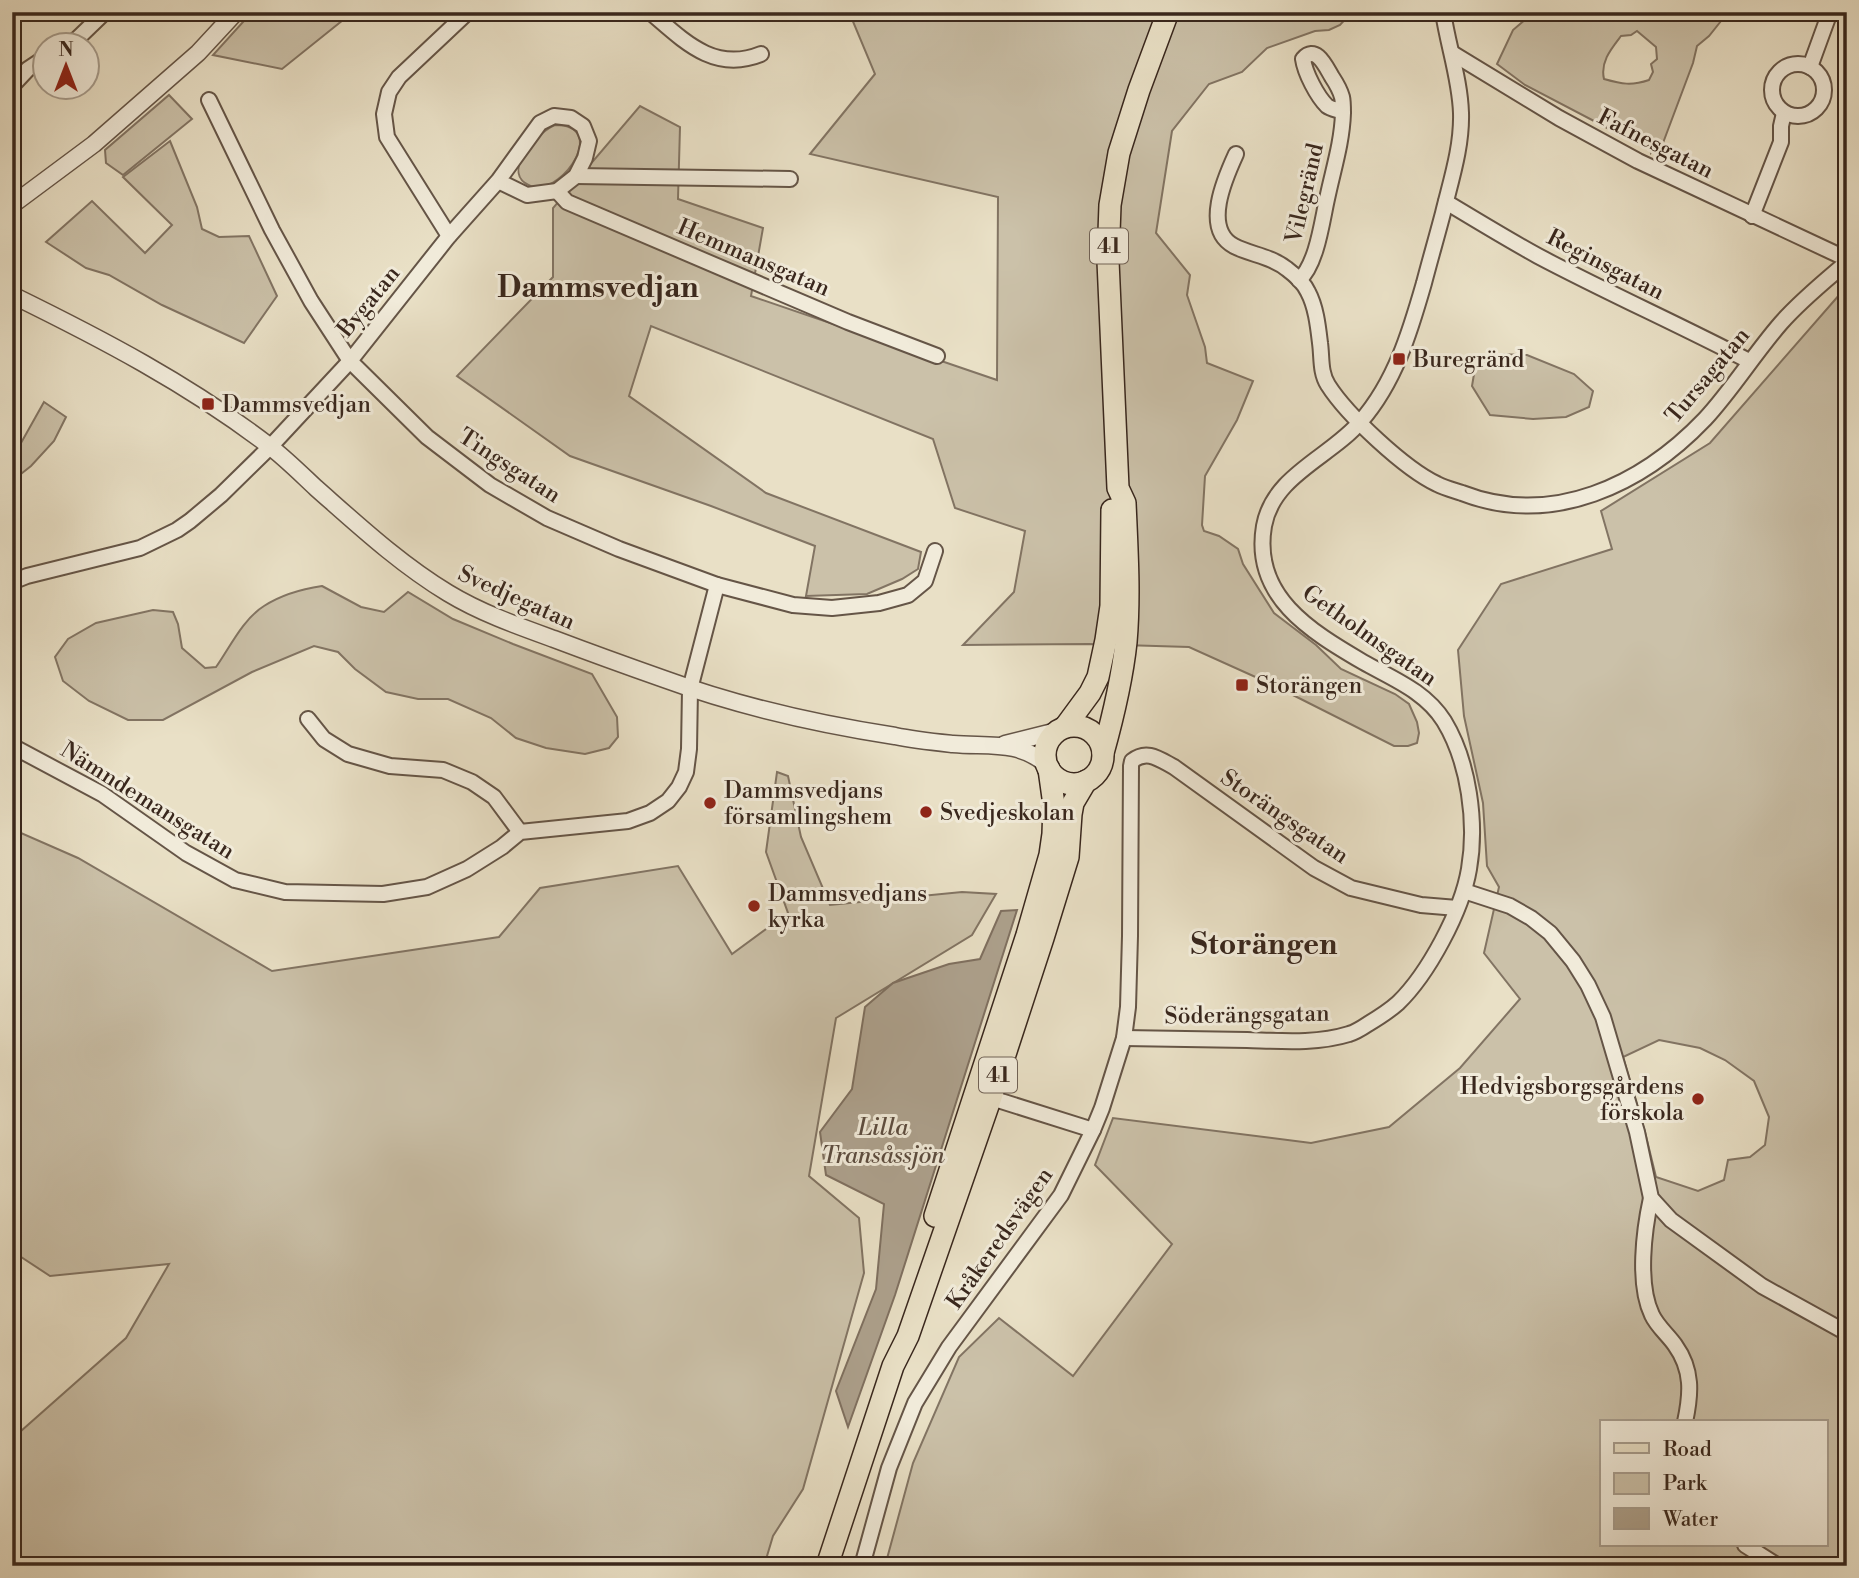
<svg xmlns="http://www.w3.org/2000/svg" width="1859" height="1578" viewBox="0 0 1859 1578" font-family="'Libre Bodoni',serif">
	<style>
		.green { fill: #cbc1a9; stroke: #827463; stroke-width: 2; fill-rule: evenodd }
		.water { fill: #ada18d; stroke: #7f7060; stroke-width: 2 }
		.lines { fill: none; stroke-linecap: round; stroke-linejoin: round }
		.minor-casing { stroke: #655547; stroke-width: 18 }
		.tertiary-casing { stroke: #655547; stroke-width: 19 }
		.primary-casing { stroke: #39271d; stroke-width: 24 }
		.minor { stroke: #f1ebda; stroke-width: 14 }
		.tertiary { stroke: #f1ebda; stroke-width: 16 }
		.primary { stroke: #e9e0c6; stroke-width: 21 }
		.poi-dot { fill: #8f2418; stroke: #f1ebda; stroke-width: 2.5 }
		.labels { text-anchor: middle; stroke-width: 6; stroke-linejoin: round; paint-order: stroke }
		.shield { fill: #f1ebda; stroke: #706256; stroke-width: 2 }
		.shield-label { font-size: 21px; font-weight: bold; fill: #39271d }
		.street-label { font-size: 23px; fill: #39271d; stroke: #f1ebda }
		.poi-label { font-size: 23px; fill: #39271d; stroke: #f1ebda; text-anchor: start }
		.water-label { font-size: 24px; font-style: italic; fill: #5c4c3f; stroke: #f1ebda }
		.district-label { font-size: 30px; font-weight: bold; fill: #39271d; stroke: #f1ebda }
	</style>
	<rect width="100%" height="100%" fill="#e9e0c6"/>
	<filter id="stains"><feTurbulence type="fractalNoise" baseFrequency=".00286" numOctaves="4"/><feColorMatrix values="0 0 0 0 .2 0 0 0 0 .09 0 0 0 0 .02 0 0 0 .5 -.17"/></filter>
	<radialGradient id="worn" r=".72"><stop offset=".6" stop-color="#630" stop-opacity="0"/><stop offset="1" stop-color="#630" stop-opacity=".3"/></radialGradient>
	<g class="green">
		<path d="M252,12h101l-71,57 -69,-14z"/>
		<path d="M849,12h503l-12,13 -11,5 -14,1 -48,17 -25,24 -33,12 -37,47 -16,102 34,42 -3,20 18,52 2,16 46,18 -16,39 -32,56 -3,49 2,6 15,5 19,13 5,15 31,49 42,32 25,24 54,25 14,10 8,18 2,11 -2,10 -9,3h-14l-123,-62 -82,-37 -100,-3 -126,1 51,-53 11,-61 -70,-23 -22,-69 -282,-113 -22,70 137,97 155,59 -3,17 -16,10 -35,15 -61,2 9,-50 -104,-40 -141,-50 -113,-80 96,-99v-69l87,-102 40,21 -2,72 85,29 -12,68 246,84 1,-183 -188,-43 65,-80z"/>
		<path d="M1534,12h187v9l-12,15 -12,10 -4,17 -30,80 -12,10 -1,-13 -8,-6 -18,-7 -9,5 -90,-47 -28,-21 16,-34zM1637,31l19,16 1,12 -6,5 2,8 -4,8c-18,6 -27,4 -45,-1 -4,-17 7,-30 17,-43l10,-1z"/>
		<path d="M169,95l23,24 -69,56 -17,-12 -1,-13z"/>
		<path d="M555,125c53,0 10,66 -20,62 -4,0 -6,-2 -10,-4 -21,-15 14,-52 30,-58z"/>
		<path d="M170,141l27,66 5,22 17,8 30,-1 28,60 -33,47 -82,-38 -53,-30 -23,-7 -40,-26 46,-41 53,52 27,-28 -49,-48z"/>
		<path d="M1847,286v1280h-962l28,-103 46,-106 40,-39 74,58 99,-132 -77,-79 18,-47 198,25 78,-16 71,-59 60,-69 -36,-46 15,-66 -12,-21 -4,-63 -19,-87 -6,-66 43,-66 111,-35 -11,-38 109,-68zM1659,1040l41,8 25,12 29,21 15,36 -4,28 -15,12 -22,3 -4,20 -26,11 -42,-14 -11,-45 -22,-75zM1602,1422h224v123h-224z"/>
		<path d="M1496,354l31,1 47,19 19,17 -4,16 -23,10 -33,2 -43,-4 -18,-29 3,-18z"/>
		<path d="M44,402l22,15 -12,24 -23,25 -19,15v-42l9,4z"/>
		<path d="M322,586l39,21 23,5 24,-20 45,27 60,25 79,30 25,43 1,20 -9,11 -24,6 -39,-6 -30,-10 -25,-20 -43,-19h-30l-32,-7 -31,-23 -17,-17 -24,-6 -62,26 -89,48h-35l-39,-19 -26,-20 -8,-24 13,-18 28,-16 57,-13 20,2 5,12 4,24 23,20 11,-1c14,-20 27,-48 48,-61 17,-11 38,-17 58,-20z"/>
		<path d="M777,772l11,4 13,61 29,68 132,-13 34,2 -24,41 -136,83 -27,158 50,42 5,55 -61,216 -30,47 -9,30h-752v-127l114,-101 43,-74 -119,12 -38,-25v-422l66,29 194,113 227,-34 41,-49 138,-22 54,88 56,-41 -22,-61z"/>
	</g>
	<path class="water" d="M1017,910l-122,385 -47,132 -12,-36 40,-102 8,-85 -58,-29 -6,-43 32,-43 13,-82 28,-24 56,-19 31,-5 21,-48z"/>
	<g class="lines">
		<g class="minor-casing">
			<g id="minor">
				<path d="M650,12c34,29 64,61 111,42"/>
				<path d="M66,46l11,-7 28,-27"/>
				<path d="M1452,53l107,65 79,43 209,98"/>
				<circle cx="1798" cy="90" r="26"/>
				<path d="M1810,67l20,-55"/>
				<path d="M12,86l16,-17 18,-12"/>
				<path d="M209,100l63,130 39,71 39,60 77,76 63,48 57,33 72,31 98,36 76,20 39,3 47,-5 29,-8 17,-14 10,-30"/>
				<path d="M1236,154c-11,24 -34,75 -2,92 17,9 37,10 53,23 8,6 17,14 21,23 8,15 10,34 12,51 2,14 0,30 8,42 19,30 77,84 109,99 8,4 16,6 25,9 90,35 180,-8 243,-74 27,-29 49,-65 76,-96 19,-22 44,-42 66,-61"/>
				<path d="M576,176l214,3"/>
				<path d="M557,191l10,11 281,120 89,34"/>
				<path d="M1446,202c30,18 61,37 92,54 70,37 142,69 211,105"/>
				<path d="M1752,216l29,-74v-16l3,-13"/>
				<path d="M449,236l-62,-99 -3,-23 5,-22 10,-15 69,-65"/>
				<path d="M1299,280c18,-16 23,-59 28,-81 6,-29 15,-56 16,-86 0,-5 0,-12 -1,-16 -2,-7 -6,-14 -10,-20 -6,-10 -16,-33 -29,-18 2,14 14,37 24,47 4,3 11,4 16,6"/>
				<path d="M12,582l15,-6 113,-28 37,-18 13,-9 31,-26 49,-48 80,-86 99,-125 49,-55 42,-58 14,-7 17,2 12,8 6,15 -4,17 -9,18 -19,15 -30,4 -29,-14"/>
				<path d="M308,719l16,20 24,15 42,12 53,4 29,12 22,15 26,35"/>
				<path d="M12,746l90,48 84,59 49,27 50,12 98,2 44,-7 40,-18 35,-22 18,-15 108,-11 22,-8 18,-12 11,-14 7,-15 3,-23 1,-60 27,-104"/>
				<path d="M1464,891l46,15 21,12 19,15 23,28 15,24 15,32 34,115 14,66 20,22 91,66 85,47"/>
				<path d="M1124,1038c41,1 82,1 123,2 34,1 70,4 102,-6 7,-2 13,-6 19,-10 10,-6 21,-13 30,-21 30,-29 64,-92 71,-134 8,-46 0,-107 -25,-148 -19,-30 -51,-42 -81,-59 -53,-31 -111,-66 -99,-136 9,-51 67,-69 97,-105 34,-39 49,-89 63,-138 6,-23 13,-47 19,-70 8,-33 19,-66 18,-100 -1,-34 -13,-67 -18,-101"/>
				<path d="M982,1095l111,35"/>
				<path d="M1651,1198c-7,32 -14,86 1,117 5,11 16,20 23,30 18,25 16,49 10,77"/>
				<path d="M1745,1545l33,21"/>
				<path d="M862,1566l27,-98 26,-65 34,-56 112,-152 32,-65 9,-22 22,-70 4,-31 2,-71 1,-170 1,-5c15,-12 27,-2 42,6l140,101 37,20 70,17 36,3"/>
			</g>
		</g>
		<g class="tertiary-casing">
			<g id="tertiary">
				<path d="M12,205l82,-61 104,-91 38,-41"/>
				<path d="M12,295c90,44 176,89 256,150 17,13 32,28 48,43 42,37 84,76 132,105 33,20 70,33 106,46 37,14 73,27 110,40 74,27 153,45 231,57 19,4 39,6 58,8 35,3 66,-4 94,21"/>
				<path d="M1005,744l52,-13"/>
			</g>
		</g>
		<g class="primary-casing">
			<g id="primary">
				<circle cx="1074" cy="755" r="29"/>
				<path d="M1065,727l25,-34 8,-16 8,-37 5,-34 1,-96"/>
				<path d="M1103,753c10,-36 19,-73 23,-111 4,-46 1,-93 -1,-139l-7,-15 -10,-227 2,-56 9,-52 20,-63 29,-78"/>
				<path d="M935,1216l92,-281 23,-80 3,-21 1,-29 -5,-36"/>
				<path d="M827,1566l66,-200 15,-30 83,-239 52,-159 25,-81 3,-43 2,-11 13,-22"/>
			</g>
		</g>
		<use href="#minor" class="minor"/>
		<use href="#tertiary" class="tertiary"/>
		<use href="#primary" class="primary"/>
	</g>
	<g class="poi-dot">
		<rect x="1392" y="352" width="14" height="14" rx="3.5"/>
		<rect x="201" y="397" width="14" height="14" rx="3.5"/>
		<rect x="1235" y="678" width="14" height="14" rx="3.5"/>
		<circle cx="710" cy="803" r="7"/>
		<circle cx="926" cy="812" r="7"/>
		<circle cx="754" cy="906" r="7"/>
		<circle cx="1698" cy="1099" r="7"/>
	</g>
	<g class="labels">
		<g class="shield">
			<rect x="1090" y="228.5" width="38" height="35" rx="5"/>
			<rect x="979" y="1057.5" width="38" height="35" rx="5"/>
		</g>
		<g class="shield-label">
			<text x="1109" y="253">41</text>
			<text x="998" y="1082">41</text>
		</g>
		<g class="street-label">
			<text transform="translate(1656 143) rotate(27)" y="8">Fafnesgatan</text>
			<text transform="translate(1304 193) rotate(-77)" y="8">Vilegränd</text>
			<text transform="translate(754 257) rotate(23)" y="8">Hemmansgatan</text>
			<text transform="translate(1606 264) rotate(27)" y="8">Reginsgatan</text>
			<text transform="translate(368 301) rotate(-51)" y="8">Bygatan</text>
			<text transform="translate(1707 375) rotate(-50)" y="8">Tursagatan</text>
			<text transform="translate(510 465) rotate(33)" y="8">Tingsgatan</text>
			<text transform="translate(517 597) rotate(24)" y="8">Svedjegatan</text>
			<text transform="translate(1370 635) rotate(35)" y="8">Getholmsgatan</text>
			<text transform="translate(148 800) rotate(32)" y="8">Nämndemansgatan</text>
			<text transform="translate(1285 816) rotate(34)" y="8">Storängsgatan</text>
			<text transform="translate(1247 1014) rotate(-1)" y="8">Söderängsgatan</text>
			<text transform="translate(999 1238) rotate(-55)" y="8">Kråkeredsvägen</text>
		</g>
		<g class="poi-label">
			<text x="1413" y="367">Buregränd</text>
			<text x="222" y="412">Dammsvedjan</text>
			<text x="1256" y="693">Storängen</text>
			<text x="724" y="798">Dammsvedjans<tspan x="724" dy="26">församlingshem</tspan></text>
			<text x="940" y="820">Svedjeskolan</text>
			<text x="768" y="901">Dammsvedjans<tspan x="768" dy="26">kyrka</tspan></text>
			<text x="1684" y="1094" text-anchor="end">Hedvigsborgsgårdens<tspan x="1684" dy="26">förskola</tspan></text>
		</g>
		<g class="water-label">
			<text x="883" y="1135">Lilla<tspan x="883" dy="28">Transåssjön</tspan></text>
		</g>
		<g class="district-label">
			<text x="598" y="297">Dammsvedjan</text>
			<text x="1264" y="954">Storängen</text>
		</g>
	</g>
	<rect width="1859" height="1578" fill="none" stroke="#e9e0c6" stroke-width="42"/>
	<rect x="14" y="14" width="1831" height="1550" fill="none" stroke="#39271d" stroke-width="3.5"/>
	<rect x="21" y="21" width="1817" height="1536" fill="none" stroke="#39271d" stroke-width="2"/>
	<rect x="1600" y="1420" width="228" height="126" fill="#f1ebda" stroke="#a79d8e" stroke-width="2"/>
	<rect x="1614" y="1443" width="35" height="10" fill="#e9e0c6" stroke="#a79d8e" stroke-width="2"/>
	<text x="1663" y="1456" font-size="21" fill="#39271d">Road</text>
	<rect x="1614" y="1473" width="35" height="21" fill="#cbc1a9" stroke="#a79d8e" stroke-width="2"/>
	<text x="1663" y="1490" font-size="21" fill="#39271d">Park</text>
	<rect x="1614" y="1508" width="35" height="21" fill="#ada18d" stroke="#a79d8e" stroke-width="2"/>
	<text x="1663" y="1526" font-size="21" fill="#39271d">Water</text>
	<g transform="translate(66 66)"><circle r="33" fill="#f1ebda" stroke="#a79d8e" stroke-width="2"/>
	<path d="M0-5L12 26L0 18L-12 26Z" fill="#8f2418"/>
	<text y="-10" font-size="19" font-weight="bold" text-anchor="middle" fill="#39271d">N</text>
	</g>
	<rect width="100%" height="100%" filter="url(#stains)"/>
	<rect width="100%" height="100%" fill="url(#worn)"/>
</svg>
